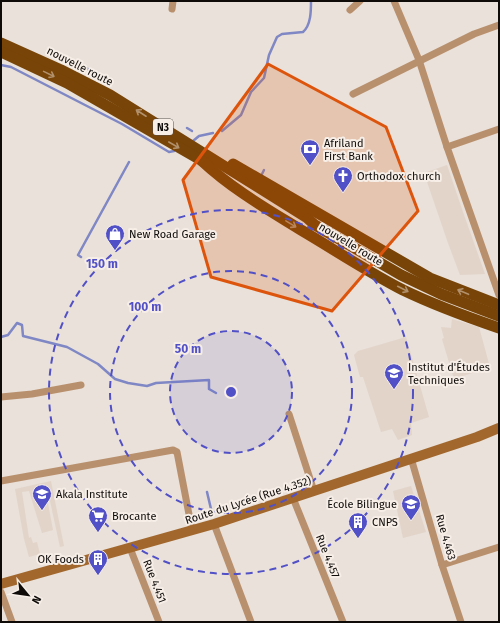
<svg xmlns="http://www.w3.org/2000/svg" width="500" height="623" viewBox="0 0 500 623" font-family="'Fira Sans',sans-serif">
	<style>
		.built { fill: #e2d4c9 }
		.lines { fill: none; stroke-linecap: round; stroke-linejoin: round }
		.stream { stroke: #7f87c5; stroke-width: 2.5 }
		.minor { stroke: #b9906d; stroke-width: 7 }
		.secondary { stroke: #a2672d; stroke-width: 10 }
		.trunk { stroke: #784407; stroke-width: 11 }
		.oneway { stroke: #b1906c }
		.marked { fill: #dd550c; fill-opacity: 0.2; stroke: #dd550c; stroke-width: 3; stroke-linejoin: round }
		.ring { fill: none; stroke: #5150c7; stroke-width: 2; stroke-dasharray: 7 5 }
		.labels { text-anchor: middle; stroke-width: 4; stroke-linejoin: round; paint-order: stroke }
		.shield { fill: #f6eee7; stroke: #544f4c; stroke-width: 1 }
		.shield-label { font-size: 10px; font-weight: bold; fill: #0e0b09 }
		.street-label { font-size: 11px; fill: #0e0b09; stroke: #f6eee7 }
		.poi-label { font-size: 11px; fill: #0e0b09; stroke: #f6eee7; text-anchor: start }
		.centre { fill: #5150c7; stroke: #f6eee7; stroke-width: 2 }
		.ring-label { font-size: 12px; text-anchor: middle; font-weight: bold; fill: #5150c7; stroke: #f6eee7; stroke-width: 4; stroke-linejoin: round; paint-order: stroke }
	</style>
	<rect width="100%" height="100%" fill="#e9e1da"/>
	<g class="built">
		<path d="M447,165l16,47 22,62 -25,1 -12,-32 -24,-70z"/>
		<path d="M452,319l27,8 12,44 -6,1 -1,-3 -30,10 -12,-40 2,-1 -3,-11 10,1z"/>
		<path d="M406,337l23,80 -18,6 1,12 -14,5 -6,-11 -11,3 -18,-55h-3l-6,-22 4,-4z"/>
		<path d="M51,481l13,65 -4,1 -13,-60 -10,2 2,6 7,-2 7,37 -11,3 -13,-42 -7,1 7,46 2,-1 2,6 4,-1 3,12 -11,3 -5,-18 -9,-50z"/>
		<path d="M411,486l15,46 -23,6 -10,-47z"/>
	</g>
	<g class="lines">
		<g class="stream">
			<path d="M53,54l46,20"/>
			<path d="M1,65l10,2 111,57 47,28 5,-1"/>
			<path d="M187,128l5,3"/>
			<path d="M222,131l19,-16 10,-23 13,-14 5,-23 8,-18 5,-3 21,-2c8,-7 8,-21 8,-31"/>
			<path d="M193,141l6,-5 14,-3"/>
			<path d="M261,176l3,-6"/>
			<path d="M81,257l-3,-2 51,-93"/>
			<path d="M1,337l7,-2 9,-12 5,2 1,11 44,11 31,17 17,15 13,4 19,3 9,-3 53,-3v9l7,4"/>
			<path d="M207,492l4,17"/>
		</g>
		<g class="minor">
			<path d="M394,1l25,59 28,87 52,148"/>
			<path d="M172,9l1,-8"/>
			<path d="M350,10l10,-9"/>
			<path d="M353,94l121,-60 25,-9"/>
			<path d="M447,147l52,-18"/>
			<path d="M1,397l31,-3 49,-9"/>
			<path d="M289,414l25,77"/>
			<path d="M411,458l31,107 19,57"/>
			<path d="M1,481l172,-31 4,2 15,78"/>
			<path d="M293,498l50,124"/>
			<path d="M214,524l37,98"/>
			<path d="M130,548l29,74"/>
			<path d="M442,565l57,-18"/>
			<path d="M1,592l11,30"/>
		</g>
		<path class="secondary" d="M1,584l213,-60 263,-87 22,-9"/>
		<g class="trunk">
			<path d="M1,43l60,27 49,25 196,122 9,8 86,50 40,19 58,22"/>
			<path d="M1,52l66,31 139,80"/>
			<path d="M202,161c30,28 65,48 99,69 34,20 67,42 102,60 31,15 64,27 96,38"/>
			<path d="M233,164l197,114 69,27"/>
		</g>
	</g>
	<defs><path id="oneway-shaft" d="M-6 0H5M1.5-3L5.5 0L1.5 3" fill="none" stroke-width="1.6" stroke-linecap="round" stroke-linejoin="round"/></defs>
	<g class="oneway">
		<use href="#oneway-shaft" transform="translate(49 74) rotate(26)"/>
		<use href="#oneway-shaft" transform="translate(141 113) rotate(-147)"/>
		<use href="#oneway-shaft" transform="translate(174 145) rotate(30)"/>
		<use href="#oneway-shaft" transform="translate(291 224) rotate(31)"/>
		<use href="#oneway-shaft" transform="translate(403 289) rotate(27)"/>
		<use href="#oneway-shaft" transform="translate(463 292) rotate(-157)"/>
	</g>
	<path class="marked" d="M268,64l118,63 32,84 -86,100 -121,-34 -28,-97z"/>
	<circle cx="231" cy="392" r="61" fill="#5150c7" fill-opacity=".12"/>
	<g class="ring">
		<circle cx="231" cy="392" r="61"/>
		<circle cx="231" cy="392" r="121"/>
		<circle cx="231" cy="392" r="182"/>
	</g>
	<defs>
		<g id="bank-pin" transform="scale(1)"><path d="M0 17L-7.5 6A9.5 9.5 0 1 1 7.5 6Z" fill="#5150c7" stroke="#f6eee7"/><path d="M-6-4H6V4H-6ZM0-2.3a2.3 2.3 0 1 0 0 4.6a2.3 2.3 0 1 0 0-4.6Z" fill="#fff"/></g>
		<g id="church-pin" transform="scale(1)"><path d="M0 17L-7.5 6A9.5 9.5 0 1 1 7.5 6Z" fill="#5150c7" stroke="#f6eee7"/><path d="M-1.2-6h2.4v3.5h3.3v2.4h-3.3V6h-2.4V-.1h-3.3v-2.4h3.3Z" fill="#fff"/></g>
		<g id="shop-pin" transform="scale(1)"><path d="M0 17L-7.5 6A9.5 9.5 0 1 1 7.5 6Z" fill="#5150c7" stroke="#f6eee7"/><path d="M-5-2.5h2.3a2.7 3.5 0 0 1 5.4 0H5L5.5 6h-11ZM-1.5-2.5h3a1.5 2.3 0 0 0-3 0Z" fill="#fff"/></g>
		<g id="school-pin" transform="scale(1)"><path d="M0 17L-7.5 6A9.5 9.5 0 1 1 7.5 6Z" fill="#5150c7" stroke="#f6eee7"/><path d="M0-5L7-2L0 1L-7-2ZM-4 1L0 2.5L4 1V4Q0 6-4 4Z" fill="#fff"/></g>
		<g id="supermarket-pin" transform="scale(1)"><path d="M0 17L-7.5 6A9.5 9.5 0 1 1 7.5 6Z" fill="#5150c7" stroke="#f6eee7"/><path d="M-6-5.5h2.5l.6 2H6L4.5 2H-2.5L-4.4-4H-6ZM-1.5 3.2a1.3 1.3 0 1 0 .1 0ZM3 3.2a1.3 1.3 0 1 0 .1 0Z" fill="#fff"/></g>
		<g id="building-pin" transform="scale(1)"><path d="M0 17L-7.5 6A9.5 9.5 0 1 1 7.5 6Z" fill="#5150c7" stroke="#f6eee7"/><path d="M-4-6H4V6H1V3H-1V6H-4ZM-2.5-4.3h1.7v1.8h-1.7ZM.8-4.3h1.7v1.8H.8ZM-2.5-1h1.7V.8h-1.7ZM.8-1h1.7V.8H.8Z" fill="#fff"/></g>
	</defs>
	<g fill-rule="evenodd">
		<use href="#bank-pin" x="310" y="149"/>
		<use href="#church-pin" x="343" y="176"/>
		<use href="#shop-pin" x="115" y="234"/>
		<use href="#school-pin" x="394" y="373"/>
		<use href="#school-pin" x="42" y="494"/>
		<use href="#school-pin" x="411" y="504"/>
		<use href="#supermarket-pin" x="98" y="516"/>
		<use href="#building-pin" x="358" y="522"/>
		<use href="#building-pin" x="98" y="559"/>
	</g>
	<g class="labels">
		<rect class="shield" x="153" y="119" width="20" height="16" rx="3"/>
		<g class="shield-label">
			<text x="163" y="131">N3</text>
		</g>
		<g class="street-label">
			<text transform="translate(80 66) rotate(27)" y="4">nouvelle route</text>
			<text transform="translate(351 244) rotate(31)" y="4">nouvelle route</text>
			<text transform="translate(248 500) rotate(-18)" y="4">Route du Lycée (Rue 4.352)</text>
			<text transform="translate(446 537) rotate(74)" y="4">Rue 4.463</text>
			<text transform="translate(328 556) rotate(68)" y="4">Rue 4.457</text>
			<text transform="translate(155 581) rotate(69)" y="4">Rue 4.451</text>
		</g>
		<g class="poi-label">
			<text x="324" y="147">Afriland<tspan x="324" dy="13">First Bank</tspan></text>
			<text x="357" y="180">Orthodox church</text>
			<text x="129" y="238">New Road Garage</text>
			<text x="408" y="371">Institut d'Études<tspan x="408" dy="13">Techniques</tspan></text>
			<text x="56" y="498">Akala Institute</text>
			<text x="397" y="508" text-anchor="end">École Bilingue</text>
			<text x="112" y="520">Brocante</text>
			<text x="372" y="526">CNPS</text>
			<text x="84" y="563" text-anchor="end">OK Foods</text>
		</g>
	</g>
	<circle cx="231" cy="392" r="6" class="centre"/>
	<g class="ring-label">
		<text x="102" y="268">150 m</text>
		<text x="145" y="311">100 m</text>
		<text x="188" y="353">50 m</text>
	</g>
	<rect width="500" height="623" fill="none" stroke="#0e0b09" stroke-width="4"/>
	<g transform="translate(28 595) rotate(119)" stroke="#f6eee7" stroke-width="3" paint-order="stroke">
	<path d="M0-3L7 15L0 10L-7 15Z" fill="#0e0b09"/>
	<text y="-6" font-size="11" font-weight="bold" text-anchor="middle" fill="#0e0b09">N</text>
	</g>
</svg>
